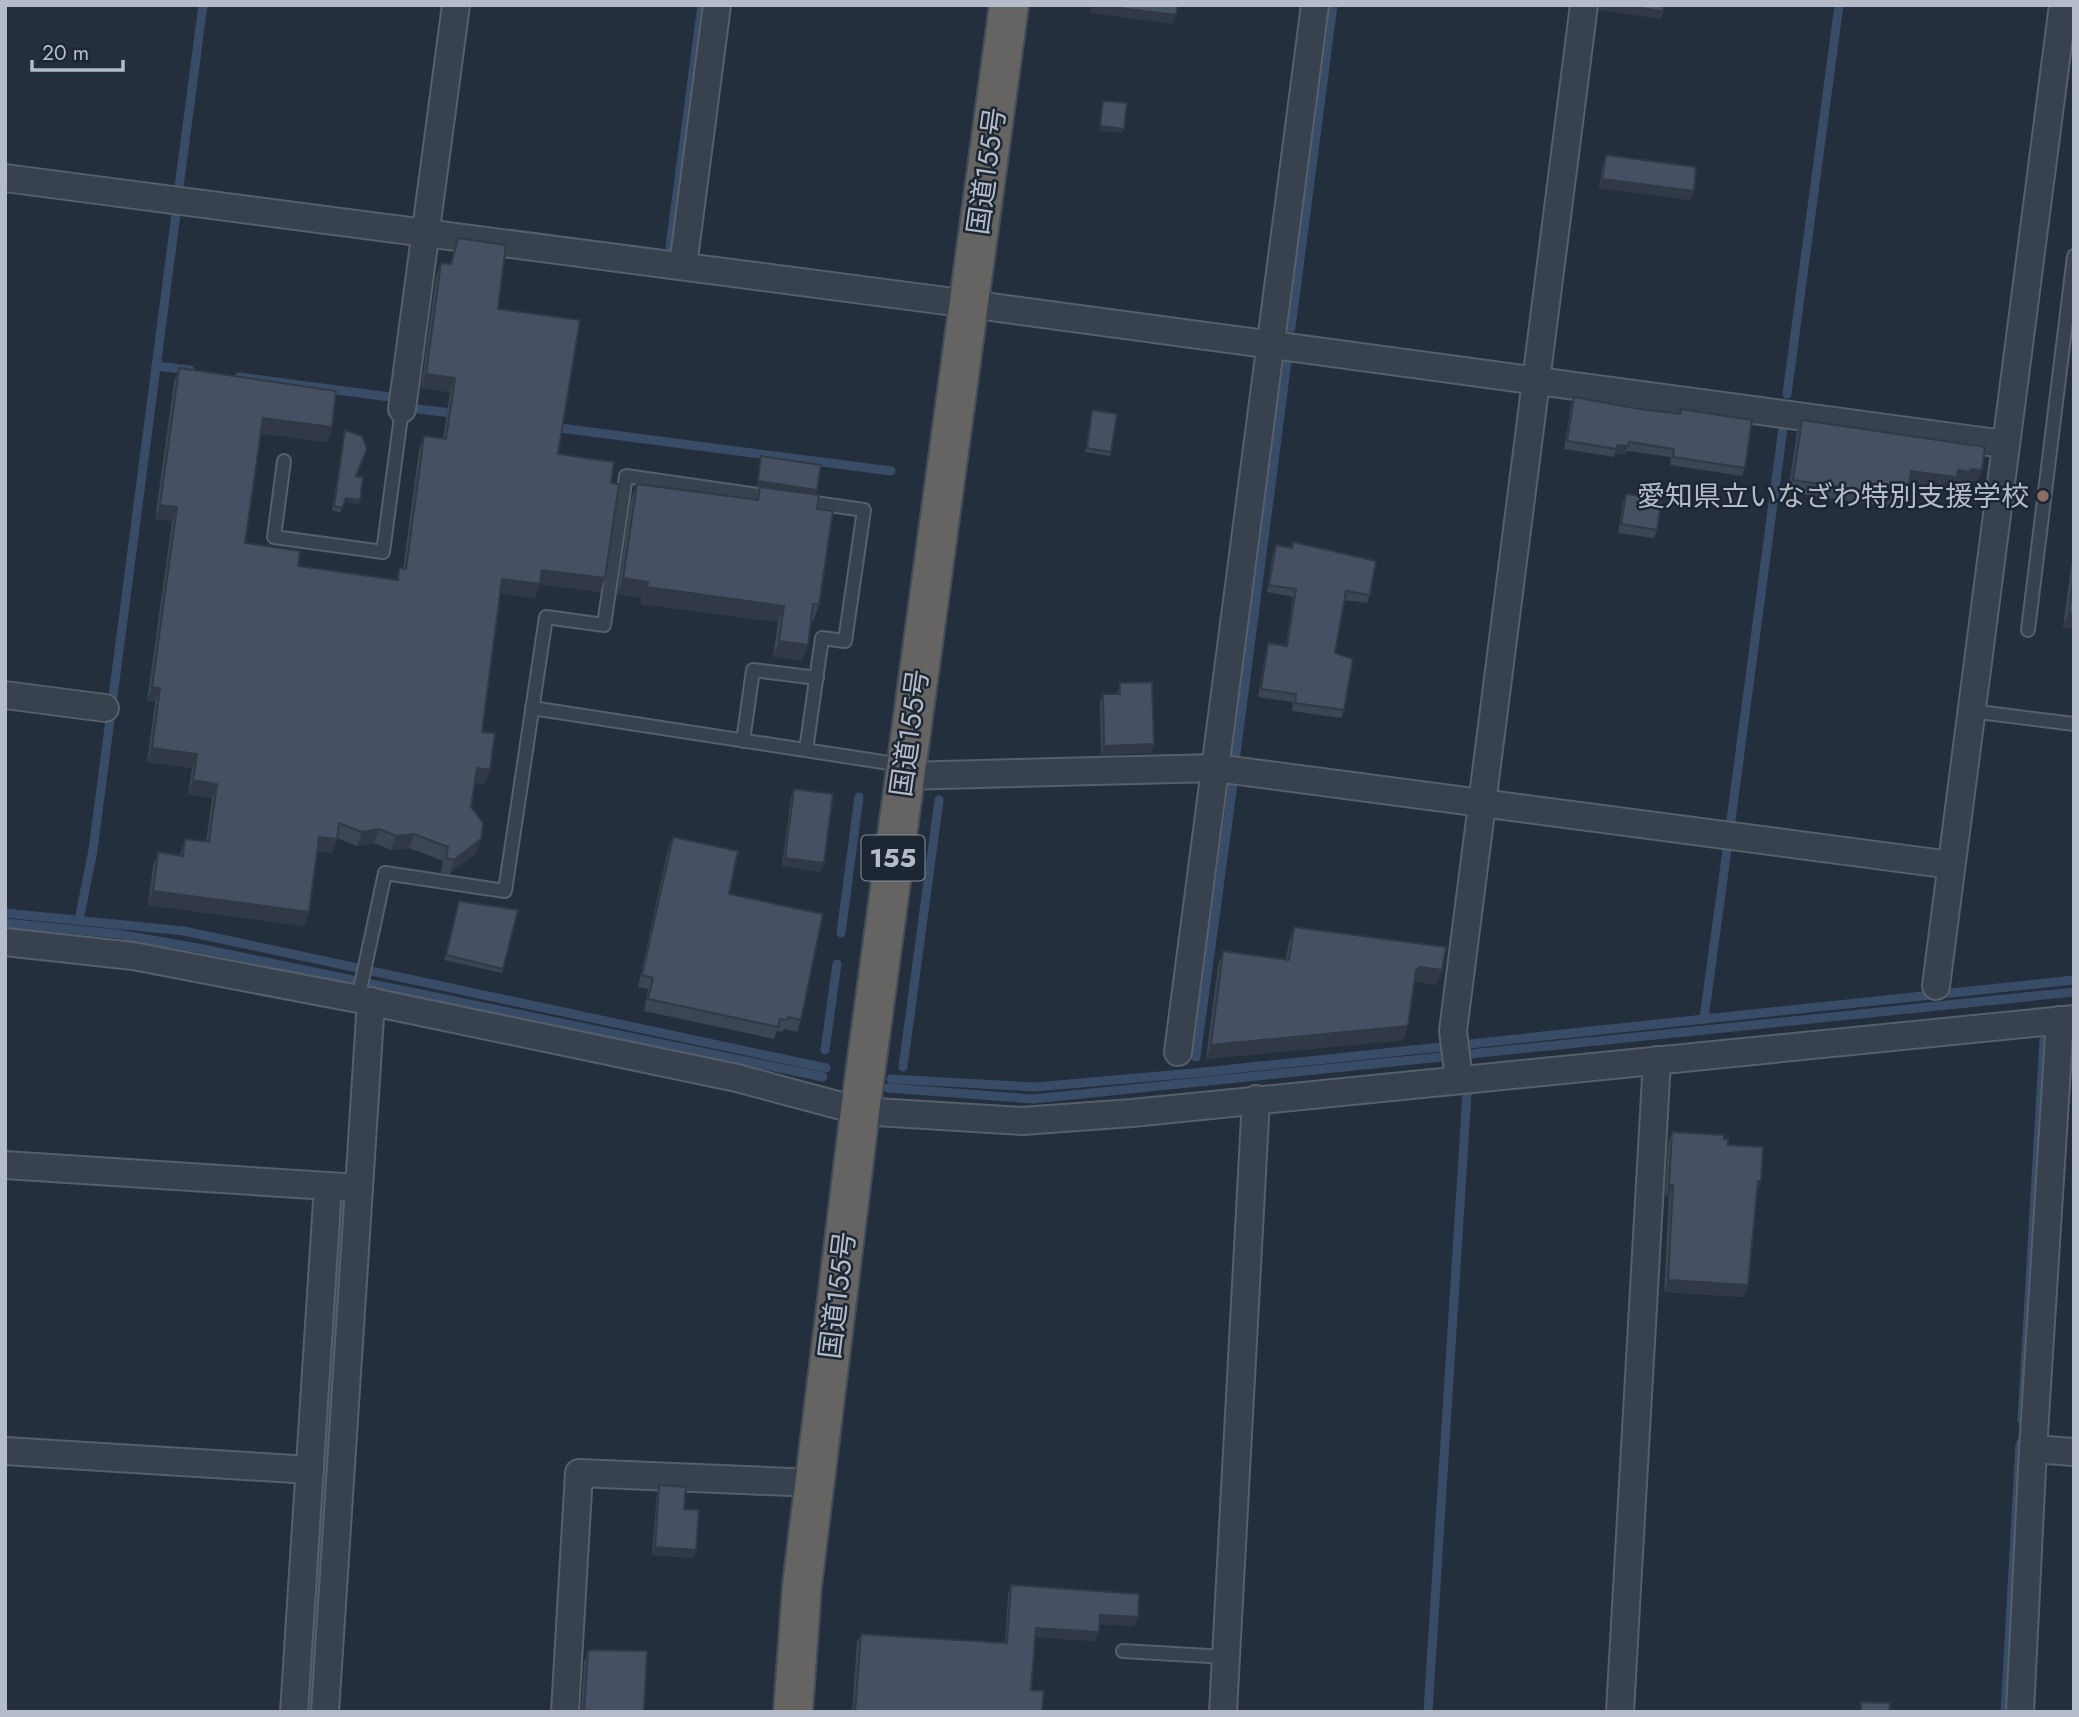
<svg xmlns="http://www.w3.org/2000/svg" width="2079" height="1717" viewBox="0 0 2079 1717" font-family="Jost,'Noto Sans JP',sans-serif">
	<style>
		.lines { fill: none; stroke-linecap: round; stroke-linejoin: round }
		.stream { stroke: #394c67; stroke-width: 9 }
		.service-casing { stroke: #565f6c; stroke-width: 16 }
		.minor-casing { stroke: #565f6c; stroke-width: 30 }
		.trunk-casing { stroke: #434c59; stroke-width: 42 }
		.service { stroke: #38414e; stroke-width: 12 }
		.minor { stroke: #38414e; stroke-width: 26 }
		.trunk { stroke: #656462; stroke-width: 38 }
		.wall { fill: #3b4654 }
		.shaded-wall { fill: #303945 }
		.building { fill: #455162; stroke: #303945; stroke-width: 2 }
		.education-dot { fill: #8d6e63; stroke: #1d2633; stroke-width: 2.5 }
		.labels { text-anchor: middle; stroke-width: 5; stroke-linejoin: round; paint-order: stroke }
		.shield { fill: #1d2633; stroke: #878f9c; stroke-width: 2 }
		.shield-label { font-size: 26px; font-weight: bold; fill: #b4bcc9 }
		.street-label { font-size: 28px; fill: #b4bcc9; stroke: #1d2633 }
		.poi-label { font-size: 28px; fill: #b4bcc9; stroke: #1d2633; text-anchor: end }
	</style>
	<rect width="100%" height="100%" fill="#242f3e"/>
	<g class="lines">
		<g class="stream">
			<path d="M179,187l24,-182"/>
			<path d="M670,247l32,-242"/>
			<path d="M1291,328l42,-323"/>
			<path d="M156,366l34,4"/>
			<path d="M239,377l151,20"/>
			<path d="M1787,394l52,-389"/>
			<path d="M418,409l41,5"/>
			<path d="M552,427l339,44"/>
			<path d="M1236,754l51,-393"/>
			<path d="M1731,820l52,-392"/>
			<path d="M5,913l179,18 642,137"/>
			<path d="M79,920l14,-70 83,-636"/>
			<path d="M5,923l113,11 85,15 620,128"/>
			<path d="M841,933l18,-136"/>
			<path d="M1704,1018l23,-168"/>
			<path d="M825,1050l12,-86"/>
			<path d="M1196,1057l37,-273"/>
			<path d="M903,1067l36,-267"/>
			<path d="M891,1079l144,8 159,-14 880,-93"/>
			<path d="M888,1088l145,11 1041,-107"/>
			<path d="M2022,1420l22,-380"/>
			<path d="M308,1712l33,-509"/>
			<path d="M1428,1712l39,-619"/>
			<path d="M2005,1712l15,-268"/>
		</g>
		<g class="service-casing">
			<g id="service">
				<path d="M284,461l-10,76 109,15 19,-143"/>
				<path d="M801,501l63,9 -19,131 -23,-3 -16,112"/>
				<path d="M2028,630l46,-374"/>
				<path d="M532,708l370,57"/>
				<path d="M1971,711l103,13"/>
				<path d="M743,741l10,-71 64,8"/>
				<path d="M358,999l27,-126 120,18 41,-274 58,8 22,-149 147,21"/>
				<path d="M1123,1651l103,6"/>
			</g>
		</g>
		<g class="minor-casing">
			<g id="minor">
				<path d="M5,178l964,126 1035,140"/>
				<path d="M683,266l34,-261"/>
				<path d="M402,409l54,-404"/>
				<path d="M5,695l100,13"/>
				<path d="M903,776l313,-8 735,97"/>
				<path d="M5,942l128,14 225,43 379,79 123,33 162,10 110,-8 942,-94"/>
				<path d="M1936,986l127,-981"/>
				<path d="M1178,1052l137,-1047"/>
				<path d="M1459,1079l-6,-48 131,-1026"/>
				<path d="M5,1165l323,21 -34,526"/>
				<path d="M359,1188l12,-187"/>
				<path d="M2033,1449l41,3"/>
				<path d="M5,1451l305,19"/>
				<path d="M325,1712l34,-524 -31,-2"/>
				<path d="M565,1712l14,-239 235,10"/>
				<path d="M1223,1712l33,-613"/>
				<path d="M1620,1712l37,-652"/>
				<path d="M2020,1712l13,-263 27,-429"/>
			</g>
		</g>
		<g class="trunk-casing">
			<path id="trunk" d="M793,1712l9,-126 58,-475 149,-1106"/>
		</g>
		<use href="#service" class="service"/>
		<use href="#minor" class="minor"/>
		<use href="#trunk" class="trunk"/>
	</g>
	<g class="wall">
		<path d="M1606,155l88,36 -4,9 -91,-12 4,-25z"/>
		<path d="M458,238l40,71 60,145 53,29 -6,95 -5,14 -60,-8 -5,14 -35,-5 -18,139 8,38 -5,14 -10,-1 -4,24 5,46 -27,21 -8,-1 2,-12 -34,-13 -18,2 -17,-7 -17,3 -20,-8 -5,15 -15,-2 -8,61 -5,14 -156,-21 5,-39 5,-14 22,3 5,-16 21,3 6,-44 -24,-4 4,-26 -45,-6 8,-60 -8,-1 25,-180 -17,-2 19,-137 5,-14 153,59 -5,15 -67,-9 -15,110 53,23 98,13 3,-11 4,1 16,-119 5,-14 19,3 7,-47 -29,-4 15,-111 5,-14 9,1z"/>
		<path d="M1574,397l60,11 45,6 2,-5 64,59 -3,8 -72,-11 1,-8 -44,-6 -2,4 -10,-2 -1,4 -50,-8 7,-44z"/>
		<path d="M1092,410l19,42 -1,4 -25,-4z"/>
		<path d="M1802,420l175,62 -10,-2 -1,4 -11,-2 -2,7 -44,-6 -2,14 -4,12 -115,-17 9,-60z"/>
		<path d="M345,430l11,46 4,24 -1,4 -14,-2 -5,11 -8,-3z"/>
		<path d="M637,484l118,16 5,-13 57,22 2,96 -6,16h-2l-3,24 -6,16 -29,-4 5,-35 -137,-18 1,-6 -25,-4 14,-94z"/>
		<path d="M1626,494l31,36 -3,8 -36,-5 5,-31z"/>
		<path d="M1293,542l77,53 -3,8 -23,-3 -9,53 9,57 -3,8 -49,-7 1,-9 -35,-5 8,-47 2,-7 18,2 7,-48 -26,-5 6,-39 3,-8 15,2z"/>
		<path d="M2074,545v84l-11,-2z"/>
		<path d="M1120,683l34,61 -3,9 -50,2 -1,-53 3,-8h14z"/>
		<path d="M794,789l30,74 -4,9 -38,-6 9,-69z"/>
		<path d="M673,837l56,57 72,126 -4,12 -13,-3 -1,3 -6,-1 -3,8 -130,-28 4,-22 -10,-2 30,-138z"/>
		<path d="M459,901l44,68 -1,4 -58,-13z"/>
		<path d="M1294,927l143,58 -23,-4 -6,45 -5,14 -197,19 12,-94 5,-14 63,8 3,-18z"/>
		<path d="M1672,1132l52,7 4,6 33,36 -4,12 -13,104 -80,-5 5,-95h-4l3,-53z"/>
		<path d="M659,1485l37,65 -3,8 -41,-3 5,-63z"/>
		<path d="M1011,1585l127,32 -4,9 -35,-2 -4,17 -60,-4 -4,53 11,22h-190l5,-70 4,-8 144,9 3,-49z"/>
		<path d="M588,1650l56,62h-63l3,-50z"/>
	</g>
	<g class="shaded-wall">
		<path d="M1093,5l83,10 -3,9 -83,-11z"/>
		<path d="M1601,5h17l45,6 -2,8 -62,-9z"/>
		<path d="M1100,126l24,3 -2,4 -24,-2z"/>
		<path d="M1602,179l92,12 -4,9 -91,-12z"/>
		<path d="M426,374l29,4 -5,14 -29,-4z"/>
		<path d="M263,418l69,9 -5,15 -70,-10z"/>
		<path d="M1617,445l11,1 -3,9 -10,-2z"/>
		<path d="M1971,469l11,1 -5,12 -10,-2 -1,4 -11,-2 -2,7 -46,-7 4,-11 47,-1z"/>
		<path d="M758,481l59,9 -1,4 -60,-8z"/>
		<path d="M346,498l14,2 -1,4 -14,-2z"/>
		<path d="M160,505l17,2 -5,14 -17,-2z"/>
		<path d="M542,570l63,8 -5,14 -60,-8 -5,14 -38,-5 5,-14z"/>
		<path d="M623,578l25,4 -6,16 -25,-4z"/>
		<path d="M647,587l137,19 -6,16 -137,-18z"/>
		<path d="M2069,612l5,1v16l-11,-2z"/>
		<path d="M779,641l29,4 -6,16 -29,-4z"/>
		<path d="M152,687l8,1 -5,14 -8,-1z"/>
		<path d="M1154,744l-3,9 -50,2 3,-9z"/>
		<path d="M152,748l45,6 -5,14 -45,-6z"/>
		<path d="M477,768l13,2 -5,14 -13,-2z"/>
		<path d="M193,780l24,4 -5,14 -24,-4z"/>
		<path d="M379,829l-5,14 -17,3 5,-14z"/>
		<path d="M414,834l-5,14 -18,2 5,-14z"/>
		<path d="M319,837l18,2 -5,14 -18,-2z"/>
		<path d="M481,839l-5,14 -27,21 5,-14z"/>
		<path d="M785,858l39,5 -4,9 -38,-6z"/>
		<path d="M153,891l156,21 -5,14 -156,-21z"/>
		<path d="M1420,967l22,3 -5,15 -23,-4 2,-11z"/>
		<path d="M1408,1026l-5,14 -197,19 5,-14z"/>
		<path d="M1758,1181h3l-4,12z"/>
		<path d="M1669,1185h4l-4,12h-4z"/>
		<path d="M1668,1280l80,5 -4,12 -80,-5z"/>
		<path d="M655,1547l41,3 -3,8 -41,-3z"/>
		<path d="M1100,1615l38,2 -4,9 -37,-2z"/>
		<path d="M1036,1628l63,4 -4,9 -62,-4z"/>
	</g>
	<g class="building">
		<path d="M1096,5h82l-2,10z"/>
		<path d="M1618,5h46l-1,6z"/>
		<path d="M1103,101l24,2 -3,26 -24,-3z"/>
		<path d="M1606,155l90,12 -2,24 -92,-12z"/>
		<path d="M458,238l48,7 -8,64 82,11 -22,134 56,8 -3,21 8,1 -14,94 -63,-8 -2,14 -38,-5 -20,153 13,1 -5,37 -13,-2 -6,39 12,16 -2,16 -27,21 -8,-2 2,-11 -34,-13 -18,2 -17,-7 -17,3 -23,-9 -2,16 -18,-2 -10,75 -156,-21 5,-39 25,4 2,-17 24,3 8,-58 -24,-4 4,-26 -45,-6 8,-60 -8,-1 25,-180 -17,-2 19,-137 157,23 -4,36 -69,-9 -18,125 55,8 -2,15 100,14 1,-12 7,1 18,-133 22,3 9,-61 -29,-4 15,-111 10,1z"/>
		<path d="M1574,397l60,11 46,6 1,-5 71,11 -7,48 -72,-11 1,-8 -45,-7 -1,4 -11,-1v4l-50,-8z"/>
		<path d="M1092,410l25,4 -6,38 -24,-4z"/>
		<path d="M1802,420l183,27 -3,23 -11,-1 -1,3 -12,-2 -1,7 -46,-6 -4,26 -114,-17z"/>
		<path d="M345,430l17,6 5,13 -11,27 7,1 -3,23 -14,-2 -4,10 -8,-2z"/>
		<path d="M761,456l60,9 -4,25 -59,-9z"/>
		<path d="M637,484l121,16 2,-13 59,8 -2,14 16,2 -14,94 -6,-1 -5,41 -29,-4 5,-35 -137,-19 1,-5 -25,-4z"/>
		<path d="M1626,494l36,5 -5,31 -36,-6z"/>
		<path d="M1293,542l83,19 -6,34 -24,-4 -11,62 18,6 -9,51 -49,-7 1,-9 -35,-5 7,-46 19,3 9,-57 -27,-4 7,-40 16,3z"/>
		<path d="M2074,574v39l-5,-1z"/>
		<path d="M1152,682l2,62 -50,2 -1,-52h17v-11z"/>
		<path d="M794,789l39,5 -9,69 -39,-5z"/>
		<path d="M673,837l65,14 -9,43 94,20 -22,106 -13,-3 -1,3 -7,-1 -2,8 -130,-28 5,-21 -11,-3z"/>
		<path d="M459,901l59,9 -15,59 -57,-14z"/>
		<path d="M1294,927l152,20 -4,23 -22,-3 -4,3 -8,56 -197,19 12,-94 66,9z"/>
		<path d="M1672,1132l52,3v4h4v6l35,2 -2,34h-3l-10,104 -80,-5 5,-95h-4z"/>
		<path d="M659,1485l27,2 -2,22 15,1 -3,40 -41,-3z"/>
		<path d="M1011,1585l128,9 -1,23 -38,-2 -1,17 -63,-4 -5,62 13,1 -2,21h-187l6,-78 146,9z"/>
		<path d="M588,1650l59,1 -3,61h-60z"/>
		<path d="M1861,1702l29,1 -1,9h-28z"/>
	</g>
	<circle class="education-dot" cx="2043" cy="496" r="7"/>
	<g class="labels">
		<rect class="shield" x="861.5" y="835.5" width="63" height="45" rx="5"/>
		<g class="shield-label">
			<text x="893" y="867">155</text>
		</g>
		<g class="street-label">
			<text transform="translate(986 171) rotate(-82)" y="10">国道155号</text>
			<text transform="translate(909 733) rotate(-82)" y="10">国道155号</text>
			<text transform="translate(837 1295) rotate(-83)" y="10">国道155号</text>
		</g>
		<g class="poi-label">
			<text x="2029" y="506">愛知県立いなざわ特別支援学校</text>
		</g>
	</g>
	<rect width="2079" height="1717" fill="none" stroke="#b4bcc9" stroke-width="14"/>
	<path d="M32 60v10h91v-10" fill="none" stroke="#b4bcc9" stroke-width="3.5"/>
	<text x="42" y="60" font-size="21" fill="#b4bcc9" stroke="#1d2633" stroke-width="5" paint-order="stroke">20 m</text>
</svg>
